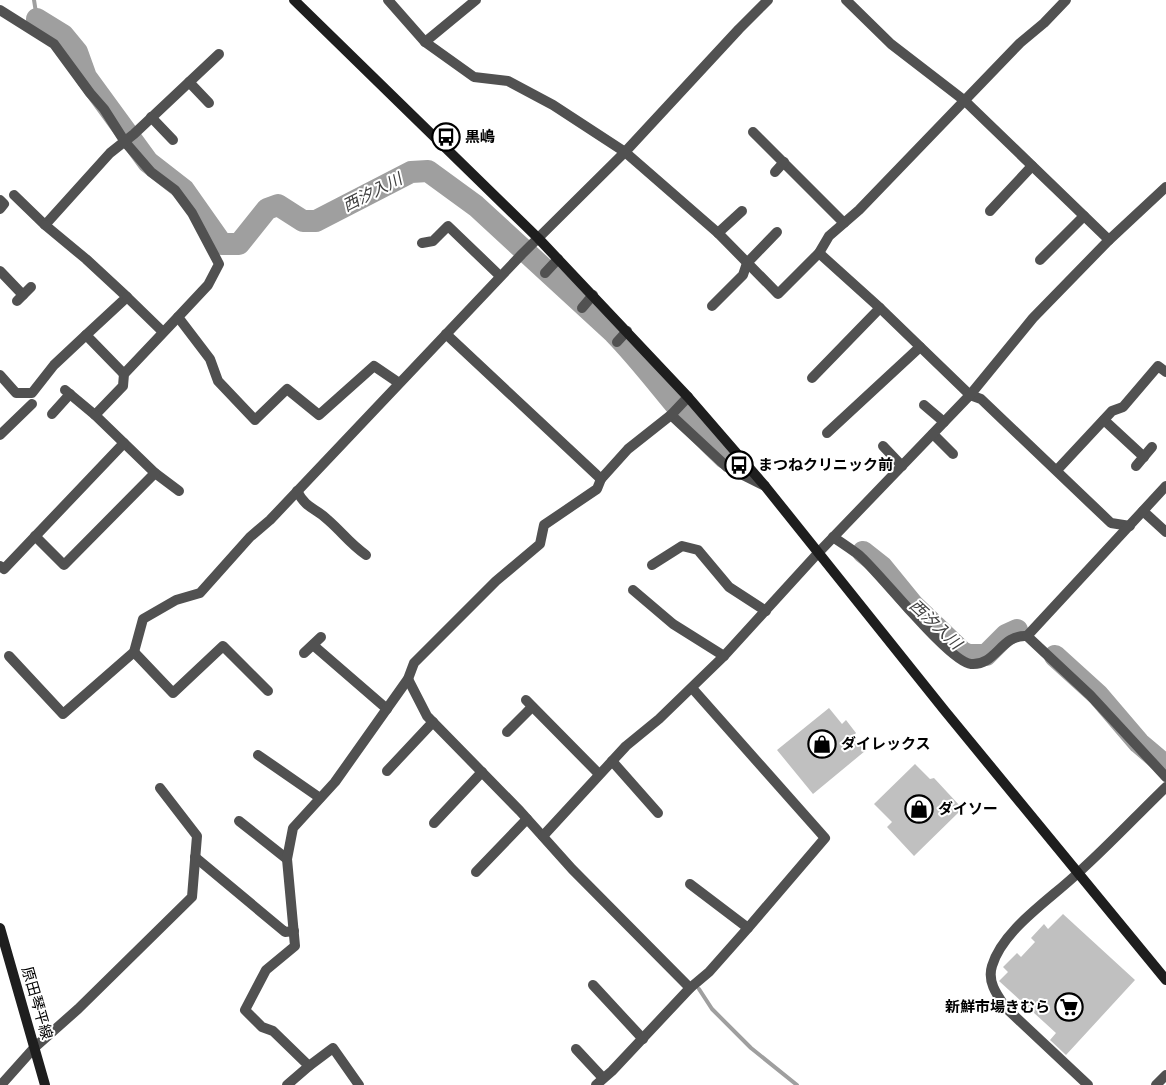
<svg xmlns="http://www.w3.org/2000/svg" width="1166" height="1085" viewBox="0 0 1166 1085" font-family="'Open Sans','Noto Sans JP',sans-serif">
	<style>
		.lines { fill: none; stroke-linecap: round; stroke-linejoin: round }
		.stream { stroke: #9f9f9f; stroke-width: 4 }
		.river { stroke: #9f9f9f; stroke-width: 22 }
		.building { fill: #c0c0c0 }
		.street { stroke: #515151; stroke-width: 10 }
		.secondary { stroke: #1e1e1e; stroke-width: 10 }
		.labels { text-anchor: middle; stroke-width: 4; stroke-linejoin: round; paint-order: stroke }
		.poi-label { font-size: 15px; font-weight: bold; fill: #000; stroke: #fff; text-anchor: start }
		.street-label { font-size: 15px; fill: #000; stroke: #fff }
		.water-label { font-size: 16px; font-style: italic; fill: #404040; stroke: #fff }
	</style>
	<rect width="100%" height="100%" fill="#fff"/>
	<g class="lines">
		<g class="stream">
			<path d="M34,0l3,19"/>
			<path d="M699,989l13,20 39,39 46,37"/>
		</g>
		<g class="river">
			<path d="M37,19l26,16 14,17 9,25 62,85 36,28 38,54h17l28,-35 11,-4 25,16h13l95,-49 17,-1 48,35 138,127c39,40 69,87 111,125"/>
			<path d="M863,552l19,15 31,38 49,47 7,3h17l20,-20 11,-5"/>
			<path d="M1055,656l43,39 41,48 27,23"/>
		</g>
	</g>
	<g class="building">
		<path d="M829,708l13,16 4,-4 10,13 -4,4 13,14 -52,43 -36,-44z"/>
		<path d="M915,764l15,15 4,-1 26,28 -1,6 -45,44 -27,-29 5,-5 -18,-18z"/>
		<path d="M1063,914l72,66 -69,75 -16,-15 6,-7 -57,-52 9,-9 -5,-5 14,-14 4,4 14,-15 -4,-4 13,-14 4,5z"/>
	</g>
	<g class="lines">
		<g class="street">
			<path d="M388,0l37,42 49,35 34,4 45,24 72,47 93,81 60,61 41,-41 10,-17 30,-26 161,-167 24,-20 22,-23"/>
			<path d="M846,0l45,44 74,57 144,139"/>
			<path d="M0,10l54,34 36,49 14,16 21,33 26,30 24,18 17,23 27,51 -11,21 -30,32 32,42 8,22 37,39 32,-31 32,26 55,-49 25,17"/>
			<path d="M425,42l51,-42"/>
			<path d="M189,82l20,21"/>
			<path d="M151,117l22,23"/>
			<path d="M753,132l91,91"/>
			<path d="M775,172l9,-10"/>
			<path d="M14,195l31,30 65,-72 24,-19 85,-80"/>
			<path d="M0,200l4,4 -4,5"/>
			<path d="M990,211l42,-45"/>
			<path d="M45,225l41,34 41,38 -41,38"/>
			<path d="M718,233l24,-22"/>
			<path d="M422,243l11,-2 15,-15 52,50"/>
			<path d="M819,253l61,55 90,87 11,4 130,124 19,3"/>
			<path d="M1040,260l44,-44"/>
			<path d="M0,271l23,24 -6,6"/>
			<path d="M545,273l13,-14"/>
			<path d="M23,295l8,-8"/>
			<path d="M127,297l36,35"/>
			<path d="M712,306l31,-31 4,-12 30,-31"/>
			<path d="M582,308l11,-13"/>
			<path d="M617,342l10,-11"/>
			<path d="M0,375l16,18h16l22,-28 32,-30 38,39"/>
			<path d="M812,378l68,-70"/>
			<path d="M65,390l30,25 28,-29 1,-12 54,-57"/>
			<path d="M924,405l20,17"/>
			<path d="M52,414l18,-20"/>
			<path d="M95,415l60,58 24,18"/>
			<path d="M671,415l56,52 38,19"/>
			<path d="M1104,420l40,37"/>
			<path d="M827,433l93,-86"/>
			<path d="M933,434l20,20"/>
			<path d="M0,435l32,-31"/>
			<path d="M883,446l19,20"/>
			<path d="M1136,466l16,-19"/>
			<path d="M1057,470l55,-59 11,-4 35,-41 8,6"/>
			<path d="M601,479l27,-30 43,-34 17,-18"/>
			<path d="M297,491c10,19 18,16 31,29 15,13 21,23 38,35"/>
			<path d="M1143,511l23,21"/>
			<path d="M35,536l29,29 91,-92"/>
			<path d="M833,537c9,6 18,12 26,18 21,18 90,107 112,109 25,2 30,-30 56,-28l63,59 76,82"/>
			<path d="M652,565l30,-19 16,4 31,37 37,24"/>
			<path d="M0,566l4,3 120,-126"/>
			<path d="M633,590l40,34 51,32"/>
			<path d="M1027,636l139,-150"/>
			<path d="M313,645l74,64"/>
			<path d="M134,652l39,41 50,-47 45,45"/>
			<path d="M304,653l17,-16"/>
			<path d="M9,656l54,58 71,-62 9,-33 33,-19 24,-7 50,-56 20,-17 252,-266 103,-102 114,-123 29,-29"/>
			<path d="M408,679l19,37 93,95 52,58 118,119"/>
			<path d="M526,700l73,74"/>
			<path d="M507,732l25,-25"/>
			<path d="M258,755l62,43"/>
			<path d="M612,761l46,52"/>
			<path d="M387,771l46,-49"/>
			<path d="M239,821l48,38"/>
			<path d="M434,823l48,-51"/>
			<path d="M543,836l83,-90 33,-27 65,-63 94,-103 152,-158 63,-77 76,-78 57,-53"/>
			<path d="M195,857l90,75 9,-1"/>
			<path d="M476,872l51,-53"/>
			<path d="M690,884l58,44"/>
			<path d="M593,985l50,54"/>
			<path d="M576,1049l27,29"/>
			<path d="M309,1066l24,-18 26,37"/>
			<path d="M1,1085l33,-37 44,-39 114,-112 5,-61 -37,-48"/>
			<path d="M287,1085l22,-19 -36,-35 -11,-4 -17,-17 21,-40 29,-24 -8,-87 6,-31 42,-46 73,-103 6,-16 82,-82 44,-37 4,-19 53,-36 4,-10 -155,-145"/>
			<path d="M596,1085l16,-14 78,-83 19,-16 39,-44 77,-90 -133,-150"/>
			<path d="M1088,1085l-82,-77c-9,-13 -19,-26 -14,-42 11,-37 59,-67 87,-94 30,-27 58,-57 87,-85"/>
			<path d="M1156,1085l10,-10"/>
		</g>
		<g class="secondary">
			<path d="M294,0l244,238 150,159 77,89 180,225 221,269"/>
			<path d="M0,928l45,157"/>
		</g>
	</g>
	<defs>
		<g id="bus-ring" transform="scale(1.4375)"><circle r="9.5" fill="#fff" stroke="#000" stroke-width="1.5"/><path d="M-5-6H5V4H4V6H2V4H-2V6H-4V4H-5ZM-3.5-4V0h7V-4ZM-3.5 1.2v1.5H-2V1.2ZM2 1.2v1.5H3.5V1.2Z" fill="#000"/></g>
		<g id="shop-ring" transform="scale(1.4375)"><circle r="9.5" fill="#fff" stroke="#000" stroke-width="1.5"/><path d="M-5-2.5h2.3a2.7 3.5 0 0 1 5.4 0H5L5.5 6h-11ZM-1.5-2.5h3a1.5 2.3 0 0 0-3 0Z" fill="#000"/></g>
		<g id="supermarket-ring" transform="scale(1.4375)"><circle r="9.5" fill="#fff" stroke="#000" stroke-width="1.5"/><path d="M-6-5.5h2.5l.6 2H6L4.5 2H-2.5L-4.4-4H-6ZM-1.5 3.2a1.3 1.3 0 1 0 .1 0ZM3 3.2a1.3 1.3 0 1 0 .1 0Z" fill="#000"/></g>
	</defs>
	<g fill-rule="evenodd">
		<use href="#bus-ring" x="446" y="137"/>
		<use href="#bus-ring" x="739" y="465"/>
		<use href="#shop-ring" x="822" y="744"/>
		<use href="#shop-ring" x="919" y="809"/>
		<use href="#supermarket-ring" x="1069" y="1007"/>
	</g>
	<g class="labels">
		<g class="poi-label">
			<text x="465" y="142">黒嶋</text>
			<text x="758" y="470">まつねクリニック前</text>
			<text x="841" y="749">ダイレックス</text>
			<text x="938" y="814">ダイソー</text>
			<text x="1050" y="1012" text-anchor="end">新鮮市場きむら</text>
		</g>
		<g class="street-label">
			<text transform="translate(37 1003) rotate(74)" y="5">原田琴平線</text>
		</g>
		<g class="water-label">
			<text transform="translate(372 192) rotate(-27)" y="6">西汐入川</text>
			<text transform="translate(936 624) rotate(43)" y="6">西汐入川</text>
		</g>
	</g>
</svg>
